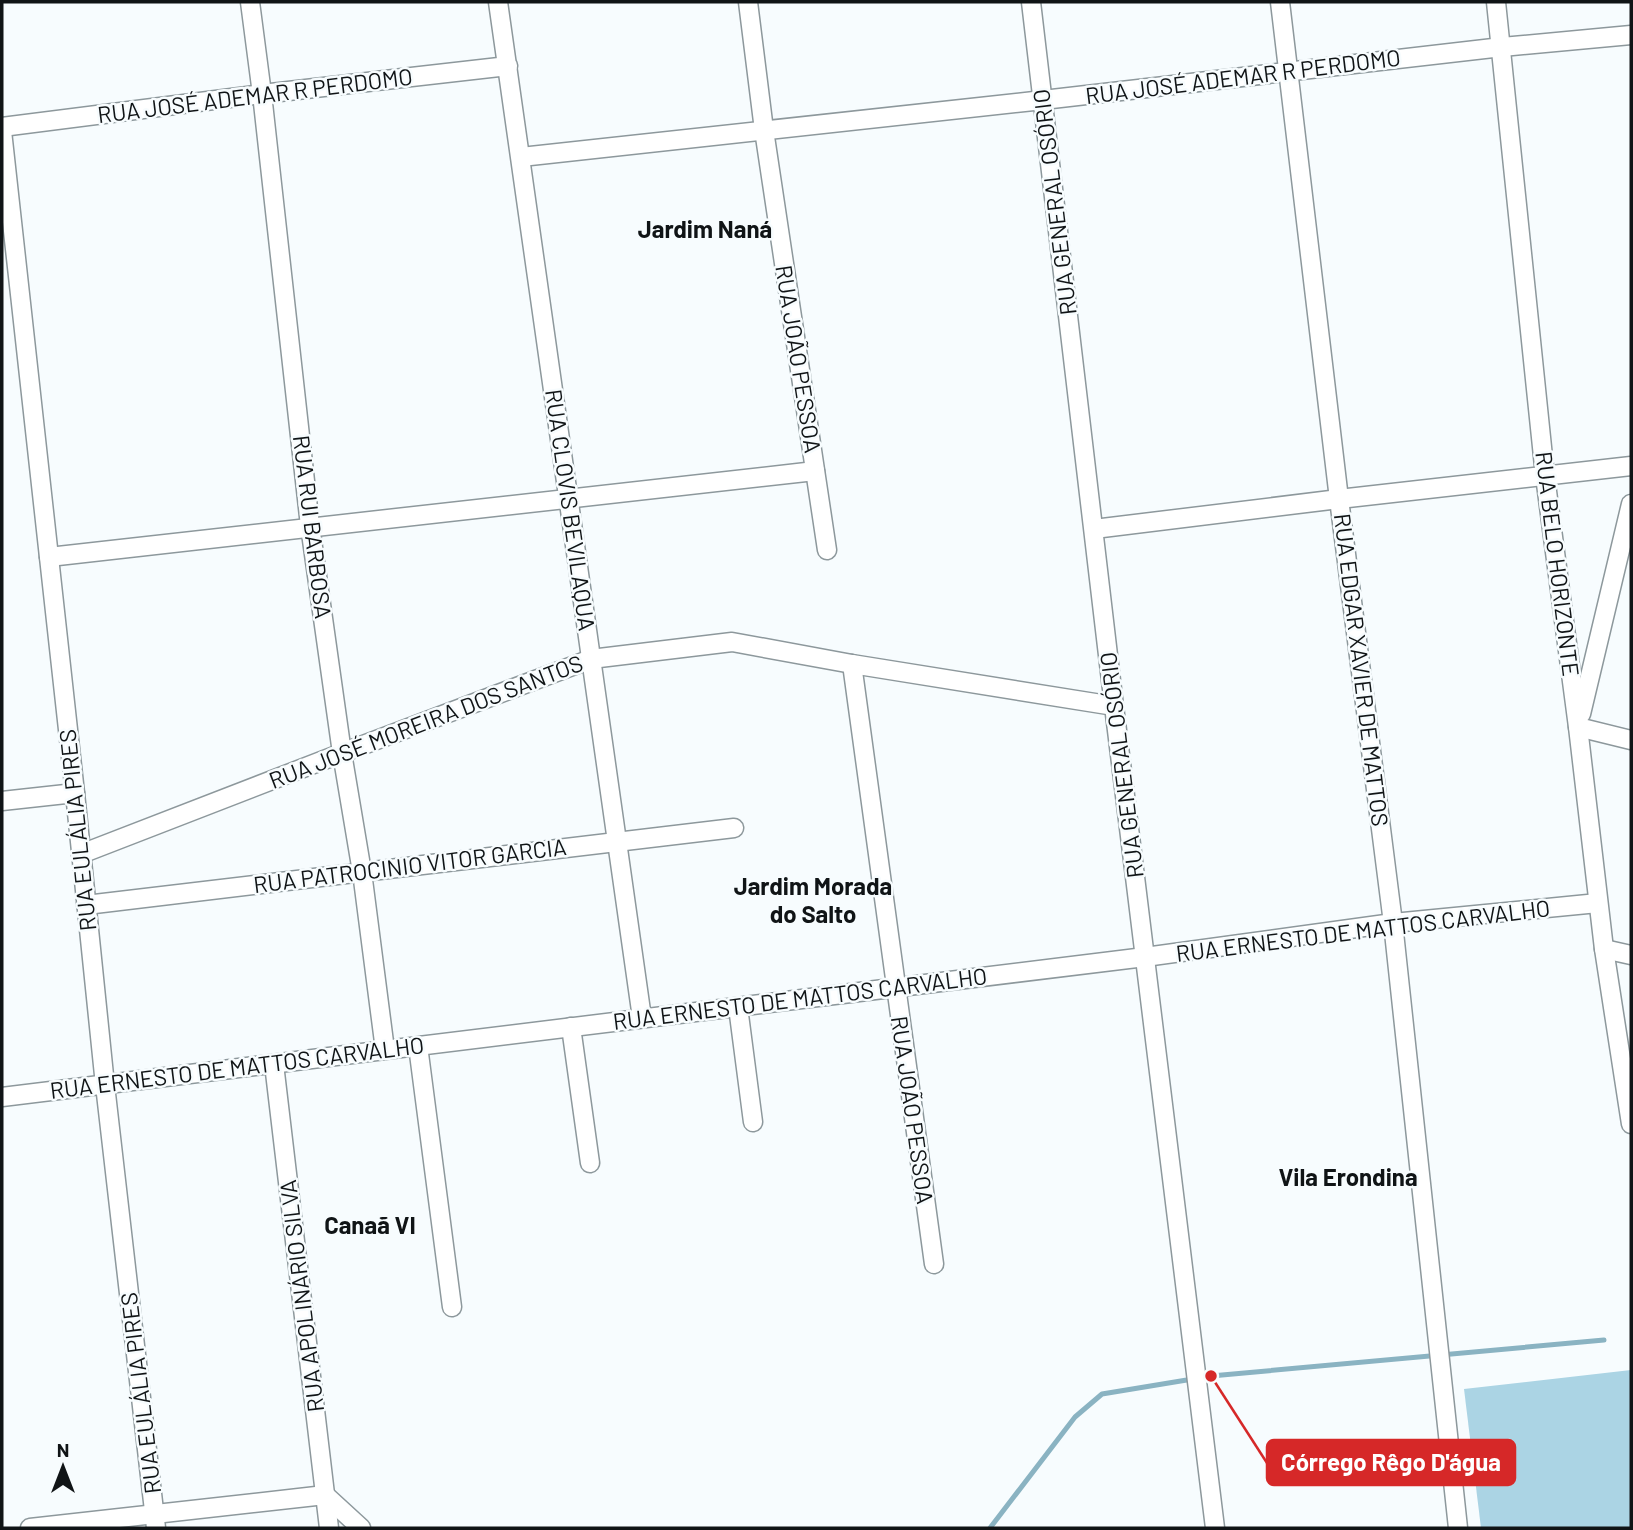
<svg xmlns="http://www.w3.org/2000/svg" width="1633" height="1530" viewBox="0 0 1633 1530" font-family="Barlow,sans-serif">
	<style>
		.green { fill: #abd4e4 }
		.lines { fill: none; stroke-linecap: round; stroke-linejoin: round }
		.stream { stroke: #8ab3c2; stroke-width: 5 }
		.street-casing { stroke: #8d989c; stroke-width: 21 }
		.street { stroke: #fff; stroke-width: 18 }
		.labels { text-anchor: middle; stroke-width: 5; stroke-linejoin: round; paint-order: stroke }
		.street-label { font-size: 23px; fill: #101416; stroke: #f7fcfe }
		.neighbourhood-label { font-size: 24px; font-weight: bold; fill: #101416; stroke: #f7fcfe }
		.leader { fill: none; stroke: #d62828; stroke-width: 2.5 }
		.callout-dot { fill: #d62828; stroke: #f7fcfe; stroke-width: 2.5 }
		.callout { fill: #d62828; stroke: #d62828; stroke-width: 2.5 }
		.callout-label { font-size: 24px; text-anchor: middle; font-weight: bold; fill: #fff }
	</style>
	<rect width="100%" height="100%" fill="#f7fcfe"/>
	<path class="green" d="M1631,1370v158h-150l-17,-139z"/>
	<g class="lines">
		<path class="stream" d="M990,1528l85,-111 27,-23 109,-18 393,-36"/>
		<g class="street-casing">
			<g id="street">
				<path d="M250,2l12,92 48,432 32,227 20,119 23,178"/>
				<path d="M498,2l144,1016"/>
				<path d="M748,2l16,128 63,420"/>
				<path d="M1031,2l83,704 101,822"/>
				<path d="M1280,2l59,497 54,424 65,605"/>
				<path d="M1496,2l49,474 33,251 26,222 27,175"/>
				<path d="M2,127l260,-33 246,-28"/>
				<path d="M2,131l73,662 30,292 51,443"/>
				<path d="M521,157l522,-57 459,-53 129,-12"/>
				<path d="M1094,529l245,-30 292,-33"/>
				<path d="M49,557l766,-86"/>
				<path d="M852,664l82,600"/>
				<path d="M1581,714l50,-210"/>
				<path d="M1578,727l53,13"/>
				<path d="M2,801l73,-8"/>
				<path d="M81,854l261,-101 249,-94 141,-17 120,22 262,42"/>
				<path d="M86,905l648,-77"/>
				<path d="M1604,949l27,6"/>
				<path d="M738,1007l15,115"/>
				<path d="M571,1027l19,136"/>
				<path d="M418,1046l34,261"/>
				<path d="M274,1064l55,464"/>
				<path d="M2,1097l1143,-140 248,-34 205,-20"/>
				<path d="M30,1528l295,-33 36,33"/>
			</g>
		</g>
		<use href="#street" class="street"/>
	</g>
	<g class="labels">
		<g class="street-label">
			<text transform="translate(1243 77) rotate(-7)" y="8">RUA JOSÉ ADEMAR R PERDOMO</text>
			<text transform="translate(255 96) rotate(-7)" y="8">RUA JOSÉ ADEMAR R PERDOMO</text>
			<text transform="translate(1055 202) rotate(-97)" y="8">RUA GENERAL OSÓRIO</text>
			<text transform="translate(798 359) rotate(81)" y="8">RUA JOÃO PESSOA</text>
			<text transform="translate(570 510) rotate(82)" y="8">RUA CLOVIS BEVILAQUA</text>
			<text transform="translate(312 527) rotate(83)" y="8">RUA RUI BARBOSA</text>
			<text transform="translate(1557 564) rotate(83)" y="8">RUA BELO HORIZONTE</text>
			<text transform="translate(1361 670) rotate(83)" y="8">RUA EDGAR XAVIER DE MATTOS</text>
			<text transform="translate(426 722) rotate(-21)" y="8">RUA JOSÉ MOREIRA DOS SANTOS</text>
			<text transform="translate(1122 765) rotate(-97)" y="8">RUA GENERAL OSÓRIO</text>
			<text transform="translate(78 830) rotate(-96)" y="8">RUA EULÁLIA PIRES</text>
			<text transform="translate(410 866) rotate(-7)" y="8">RUA PATROCINIO VITOR GARCIA</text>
			<text transform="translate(1363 931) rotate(-7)" y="8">RUA ERNESTO DE MATTOS CARVALHO</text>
			<text transform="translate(800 999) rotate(-7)" y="8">RUA ERNESTO DE MATTOS CARVALHO</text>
			<text transform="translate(237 1068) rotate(-7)" y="8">RUA ERNESTO DE MATTOS CARVALHO</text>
			<text transform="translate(912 1110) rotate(82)" y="8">RUA JOÃO PESSOA</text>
			<text transform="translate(302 1296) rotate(-97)" y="8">RUA APOLINÁRIO SILVA</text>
			<text transform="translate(141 1393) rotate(-97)" y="8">RUA EULÁLIA PIRES</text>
		</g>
		<g class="neighbourhood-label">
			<text x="705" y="238">Jardim Naná</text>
			<text x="813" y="895">Jardim Morada<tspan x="813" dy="28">do Salto</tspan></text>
			<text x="1348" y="1186">Vila Erondina</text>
			<text x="370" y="1234">Canaã VI</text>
		</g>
	</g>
	<path class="leader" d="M1211 1376L1267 1463"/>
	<circle class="callout-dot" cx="1211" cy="1376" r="7"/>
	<rect class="callout" x="1267" y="1440" width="248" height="45" rx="7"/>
	<g class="callout-label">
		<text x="1391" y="1471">Córrego Rêgo D'água</text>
	</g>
	<rect width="1633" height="1530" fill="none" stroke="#101416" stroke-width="7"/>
	<g transform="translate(63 1467)" stroke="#f7fcfe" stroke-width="5" paint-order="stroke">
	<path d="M0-5L12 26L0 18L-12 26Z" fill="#101416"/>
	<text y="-10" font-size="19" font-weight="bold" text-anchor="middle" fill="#101416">N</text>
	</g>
</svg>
